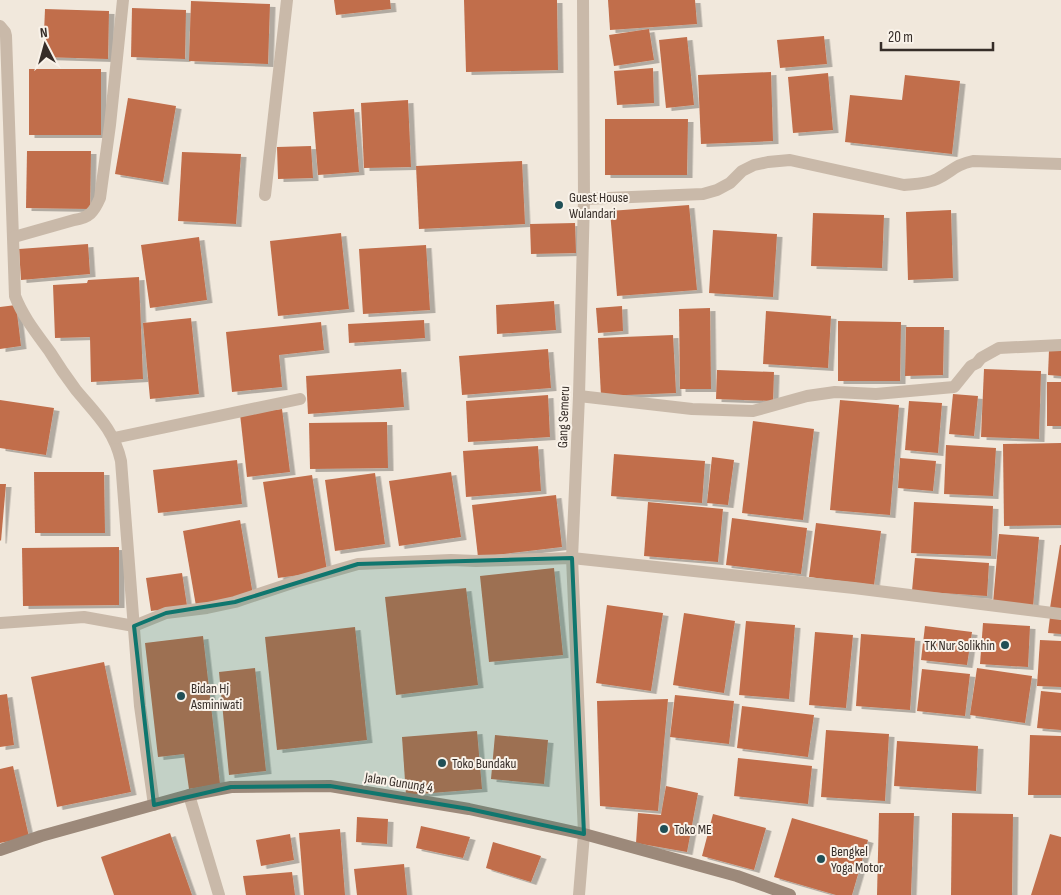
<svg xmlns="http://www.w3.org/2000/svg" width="1061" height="895" viewBox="0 0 1061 895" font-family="'Sofia Sans Condensed',sans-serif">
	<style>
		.building { fill: #c16e4b; filter: url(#shadow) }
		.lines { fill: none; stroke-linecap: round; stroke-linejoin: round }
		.street { stroke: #c9b9a9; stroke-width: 12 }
		.secondary { stroke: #9c897a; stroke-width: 12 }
		.marked { fill: #0f766e; fill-opacity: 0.2; stroke: #0f766e; stroke-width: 4; stroke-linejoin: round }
		.poi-dot { fill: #204f56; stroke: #f9f2e9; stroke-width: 2 }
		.labels { text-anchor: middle; stroke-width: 4; stroke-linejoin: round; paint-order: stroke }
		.poi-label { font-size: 14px; fill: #362d28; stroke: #f9f2e9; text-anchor: start }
		.street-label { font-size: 14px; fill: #362d28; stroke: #f9f2e9 }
	</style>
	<defs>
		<filter id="shadow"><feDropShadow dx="5.5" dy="3" stdDeviation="0" flood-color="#0004"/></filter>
	</defs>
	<rect width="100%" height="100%" fill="#f1e8dc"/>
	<g class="building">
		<path d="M334,0h56l1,9 -55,6z"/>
		<path d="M464,0h93l1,70 -92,2z"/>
		<path d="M608,0h87l2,24 -87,6z"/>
		<path d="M191,1l79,3 -2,60 -79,-3z"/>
		<path d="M132,8l54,2 -1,49 -54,-2z"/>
		<path d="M45,9l64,2 -1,48 -65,-2z"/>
		<path d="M649,29l5,31 -40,6 -5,-31z"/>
		<path d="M824,36l3,28 -47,4 -3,-28z"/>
		<path d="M687,37l7,68 -28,3 -7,-68z"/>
		<path d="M653,68l1,35 -37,2 -3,-34z"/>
		<rect x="29" y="69" width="72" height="66"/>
		<path d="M771,72l2,69 -72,3 -3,-69z"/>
		<path d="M828,73l5,57 -40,3 -5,-56z"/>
		<path d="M905,75l55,6 -8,73 -107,-12 5,-47 52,5z"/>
		<path d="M128,98l48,8 -13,76 -48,-8z"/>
		<path d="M408,100l3,67 -47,1 -3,-65z"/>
		<path d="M354,109l5,63 -41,3 -5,-63z"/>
		<path d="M605,119h83l-1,56h-82z"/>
		<path d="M311,146l2,32 -35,1 -1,-32z"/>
		<path d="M27,151h64l-1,58 -64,-1z"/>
		<path d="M182,152l59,2 -5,70 -58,-3z"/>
		<path d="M522,161l3,63 -106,5 -3,-63z"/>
		<path d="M689,205l8,85 -80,6 -7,-85z"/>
		<path d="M951,210l2,68 -45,2 -2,-68z"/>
		<path d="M813,213l71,2 -2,53 -71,-2z"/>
		<path d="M575,223l1,30 -45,1 -1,-30z"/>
		<path d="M713,230l64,4 -4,63 -64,-4z"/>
		<path d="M341,233l8,76 -71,7 -8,-75z"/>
		<path d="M199,237l8,63 -57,8 -9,-63z"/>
		<path d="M88,244l2,30 -69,6 -2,-31z"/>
		<path d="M426,245l4,65 -67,4 -4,-65z"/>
		<path d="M139,277l4,102 -52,3 -1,-45 -35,1 -2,-53 34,-2 1,-3z"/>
		<path d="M554,301l2,29 -59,4 -1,-29z"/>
		<path d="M16,305l5,41 -21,3v-42z"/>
		<path d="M622,306l1,25 -25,2 -2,-25z"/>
		<path d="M710,308l1,81h-31l-1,-80z"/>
		<path d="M766,311l65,5 -3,52 -65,-4z"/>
		<path d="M191,318l8,76 -49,5 -7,-76z"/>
		<path d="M424,320l1,18 -76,5 -1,-19z"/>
		<path d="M838,321l63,1 -1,59h-62z"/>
		<path d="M321,322l3,28 -45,5 3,32 -50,5 -6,-60z"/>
		<path d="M906,327h38l-1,48 -38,1z"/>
		<path d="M673,335l3,58 -75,3 -3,-58z"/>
		<path d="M548,349l3,39 -89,7 -3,-39z"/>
		<path d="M1049,350h12v26l-13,-1z"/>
		<path d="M401,369l3,38 -96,7 -2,-38z"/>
		<path d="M984,369l57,2 -2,68 -58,-2z"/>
		<path d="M717,370l57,2 -1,29 -57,-2z"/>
		<rect x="1047" y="382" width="14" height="44"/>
		<path d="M953,394l25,2 -4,40 -25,-2z"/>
		<path d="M548,395l2,42 -82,5 -2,-41z"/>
		<path d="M0,400l54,8 -8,47 -46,-7z"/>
		<path d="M840,400l59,5 -9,110 -60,-5z"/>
		<path d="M909,401l33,2 -4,50 -33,-3z"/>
		<path d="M282,409l8,63 -43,5 -7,-63z"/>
		<path d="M753,421l61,8 -11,91 -61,-7z"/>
		<path d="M387,422l1,46 -78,1 -1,-46z"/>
		<path d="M1061,443v82l-57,1 -1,-82z"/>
		<path d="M946,445l50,3 -3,48 -49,-2z"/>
		<path d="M538,446l3,45 -75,6 -3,-46z"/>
		<path d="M614,454l91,7 -3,42 -91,-7z"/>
		<path d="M712,457l22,3 -6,45 -21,-2z"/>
		<path d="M900,458l36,3 -3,30 -35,-3z"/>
		<path d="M237,460l5,44 -84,9 -5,-43z"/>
		<path d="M34,472h70l1,61h-70z"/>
		<path d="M451,472l10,65 -62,9 -10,-65z"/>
		<path d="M375,473l10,71 -50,7 -10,-71z"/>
		<path d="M312,475l15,96 -49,7 -15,-96z"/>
		<path d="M0,484h6l-5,57 -1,-1z"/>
		<path d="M556,495l6,52 -84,10 -6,-52z"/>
		<path d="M648,502l75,7 -5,53 -74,-6z"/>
		<path d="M914,502l79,4 -2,50 -80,-3z"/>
		<path d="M732,518l75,10 -6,46 -75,-9z"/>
		<path d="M240,520l13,75 -57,11 -13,-75z"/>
		<path d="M816,523l65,8 -7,54 -65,-8z"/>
		<path d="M999,534l40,3 -6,69 -40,-3z"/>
		<path d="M1060,545h1v65l-11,-2z"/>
		<path d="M119,547v58l-96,1 -1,-58z"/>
		<path d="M915,558l74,5 -2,33 -75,-5z"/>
		<path d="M554,568l9,87 -74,7 -9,-86z"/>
		<path d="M182,573l5,33 -36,5 -5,-33z"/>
		<path d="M466,588l12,97 -82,10 -11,-98z"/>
		<path d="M607,605l56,8 -12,78 -55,-8z"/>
		<path d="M684,613l51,8 -11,72 -51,-8z"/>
		<path d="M1050,617l11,1v16l-13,-1z"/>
		<path d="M746,621l49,4 -6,74 -50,-4z"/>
		<path d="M983,623l47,3 -2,41 -48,-3z"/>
		<path d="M925,626l47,6 -5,33 -46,-5z"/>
		<path d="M355,627l12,113 -90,10 -12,-113z"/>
		<path d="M815,632l38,3 -7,73 -37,-3z"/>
		<path d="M861,634l54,4 -5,72 -54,-4z"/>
		<path d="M203,636l17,148 -31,5 -5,-35 -26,3 -13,-114z"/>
		<path d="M1040,640l21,1v46l-24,-1z"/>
		<path d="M104,662l27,130 -74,15 -26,-130z"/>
		<path d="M255,668l11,103 -37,4 -10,-103z"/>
		<path d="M977,668l55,8 -7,47 -55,-8z"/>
		<path d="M922,669l48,5 -5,42 -48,-5z"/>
		<path d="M1041,691l20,2v37l-24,-2z"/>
		<path d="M7,694l7,51 -14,2v-52z"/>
		<path d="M675,695l59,6 -5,43 -59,-7z"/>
		<path d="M668,699l-10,112 -58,-5 -3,-105z"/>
		<path d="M742,706l72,9 -6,42 -71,-9z"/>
		<path d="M826,730l63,4 -4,67 -64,-4z"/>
		<path d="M477,731l5,58 -76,6 -4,-58z"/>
		<path d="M495,735l53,5 -4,44 -53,-5z"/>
		<path d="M1030,735l31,1v59h-33z"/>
		<path d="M897,741l81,5 -2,45 -82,-5z"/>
		<path d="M738,758l74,8 -4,38 -74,-8z"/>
		<path d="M13,766l16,71 -29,6v-74z"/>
		<path d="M666,786l32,7 -11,59 -51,-9 2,-30 23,2z"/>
		<path d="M879,813h35l-3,82h-34z"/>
		<path d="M952,813l61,1 -1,81h-61z"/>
		<path d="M713,814l53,14 -12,42 -52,-14z"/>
		<path d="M357,817l31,2 -1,25 -31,-2z"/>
		<path d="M792,818l76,22 -16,55h-16l-62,-18z"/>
		<path d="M421,826l49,11 -7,21 -47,-10z"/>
		<path d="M340,829l5,66h-41l-5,-62z"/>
		<path d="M170,833l22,62h-78l-13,-38z"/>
		<path d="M290,834l4,26 -33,6 -5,-26z"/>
		<path d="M1050,834l11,3v58h-30z"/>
		<path d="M493,842l48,14 -10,26 -45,-14z"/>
		<path d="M404,864l3,31h-50l-3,-26z"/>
		<path d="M292,872l3,23h-49l-3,-19z"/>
	</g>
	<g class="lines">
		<g class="street">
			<path d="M0,26l5,6 1,4 9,260c8,21 22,38 35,56 8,13 17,26 26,38 20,24 38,40 45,71l19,245 14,99"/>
			<path d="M265,195l22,-195"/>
			<path d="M584,199l119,-5 14,-4 13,-7 12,-12 12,-6 14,-3 22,-2 114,25c11,-1 23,-1 33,-6 16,-8 17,-14 36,-18l88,3"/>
			<path d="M14,237l60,-17c15,-2 20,-8 26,-22l10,-73 13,-125"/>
			<path d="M579,396l113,13 61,2 54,-15 28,-4 41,2 78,-7 17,-21 6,-3 4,-5 18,-10 62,-3"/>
			<path d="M114,438l186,-39"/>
			<path d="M0,623l84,-6 50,9 32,-13 41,-5 28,-6 60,-20 63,-18 93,-4 25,1 96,-3 282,30 207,26"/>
			<path d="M189,795l30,100"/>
			<path d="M579,895l5,-61 -12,-276 7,-162 5,-197 -1,-199"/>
		</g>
		<path class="secondary" d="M0,850l41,-14 148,-41 42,-8 99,-1 139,23 115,25 153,42 53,19"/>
	</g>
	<path class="marked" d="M572,558l12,276 -115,-25 -139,-23 -99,1 -77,18 -20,-179 32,-13 69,-11 123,-38z"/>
	<g class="poi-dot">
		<circle cx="559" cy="205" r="5"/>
		<circle cx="1005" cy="645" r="5"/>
		<circle cx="181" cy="696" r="5"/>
		<circle cx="442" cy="763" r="5"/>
		<circle cx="664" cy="829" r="5"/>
		<circle cx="821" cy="859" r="5"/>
	</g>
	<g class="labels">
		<g class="poi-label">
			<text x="569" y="202">Guest House<tspan x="569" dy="16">Wulandari</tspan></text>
			<text x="995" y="650" text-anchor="end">TK Nur Solikhin</text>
			<text x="191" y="693">Bidan Hj<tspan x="191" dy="16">Asminiwati</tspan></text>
			<text x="452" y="768">Toko Bundaku</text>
			<text x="674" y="834">Toko ME</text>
			<text x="831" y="856">Bengkel<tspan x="831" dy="16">Yoga Motor</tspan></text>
		</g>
		<g class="street-label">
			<text transform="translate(563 417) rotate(-88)" y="5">Gang Semeru</text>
			<text transform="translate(399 782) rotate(9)" y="5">Jalan Gunung 4</text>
		</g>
	</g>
	<g transform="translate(45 45) rotate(354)" stroke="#f9f2e9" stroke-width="4" paint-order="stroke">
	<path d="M0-4L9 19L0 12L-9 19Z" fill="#362d28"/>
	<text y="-8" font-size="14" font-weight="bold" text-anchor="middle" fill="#362d28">N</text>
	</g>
	<path d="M881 42v8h112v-8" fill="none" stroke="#362d28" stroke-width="2.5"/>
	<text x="888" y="42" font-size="15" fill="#362d28" stroke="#f9f2e9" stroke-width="4" paint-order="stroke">20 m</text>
</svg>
